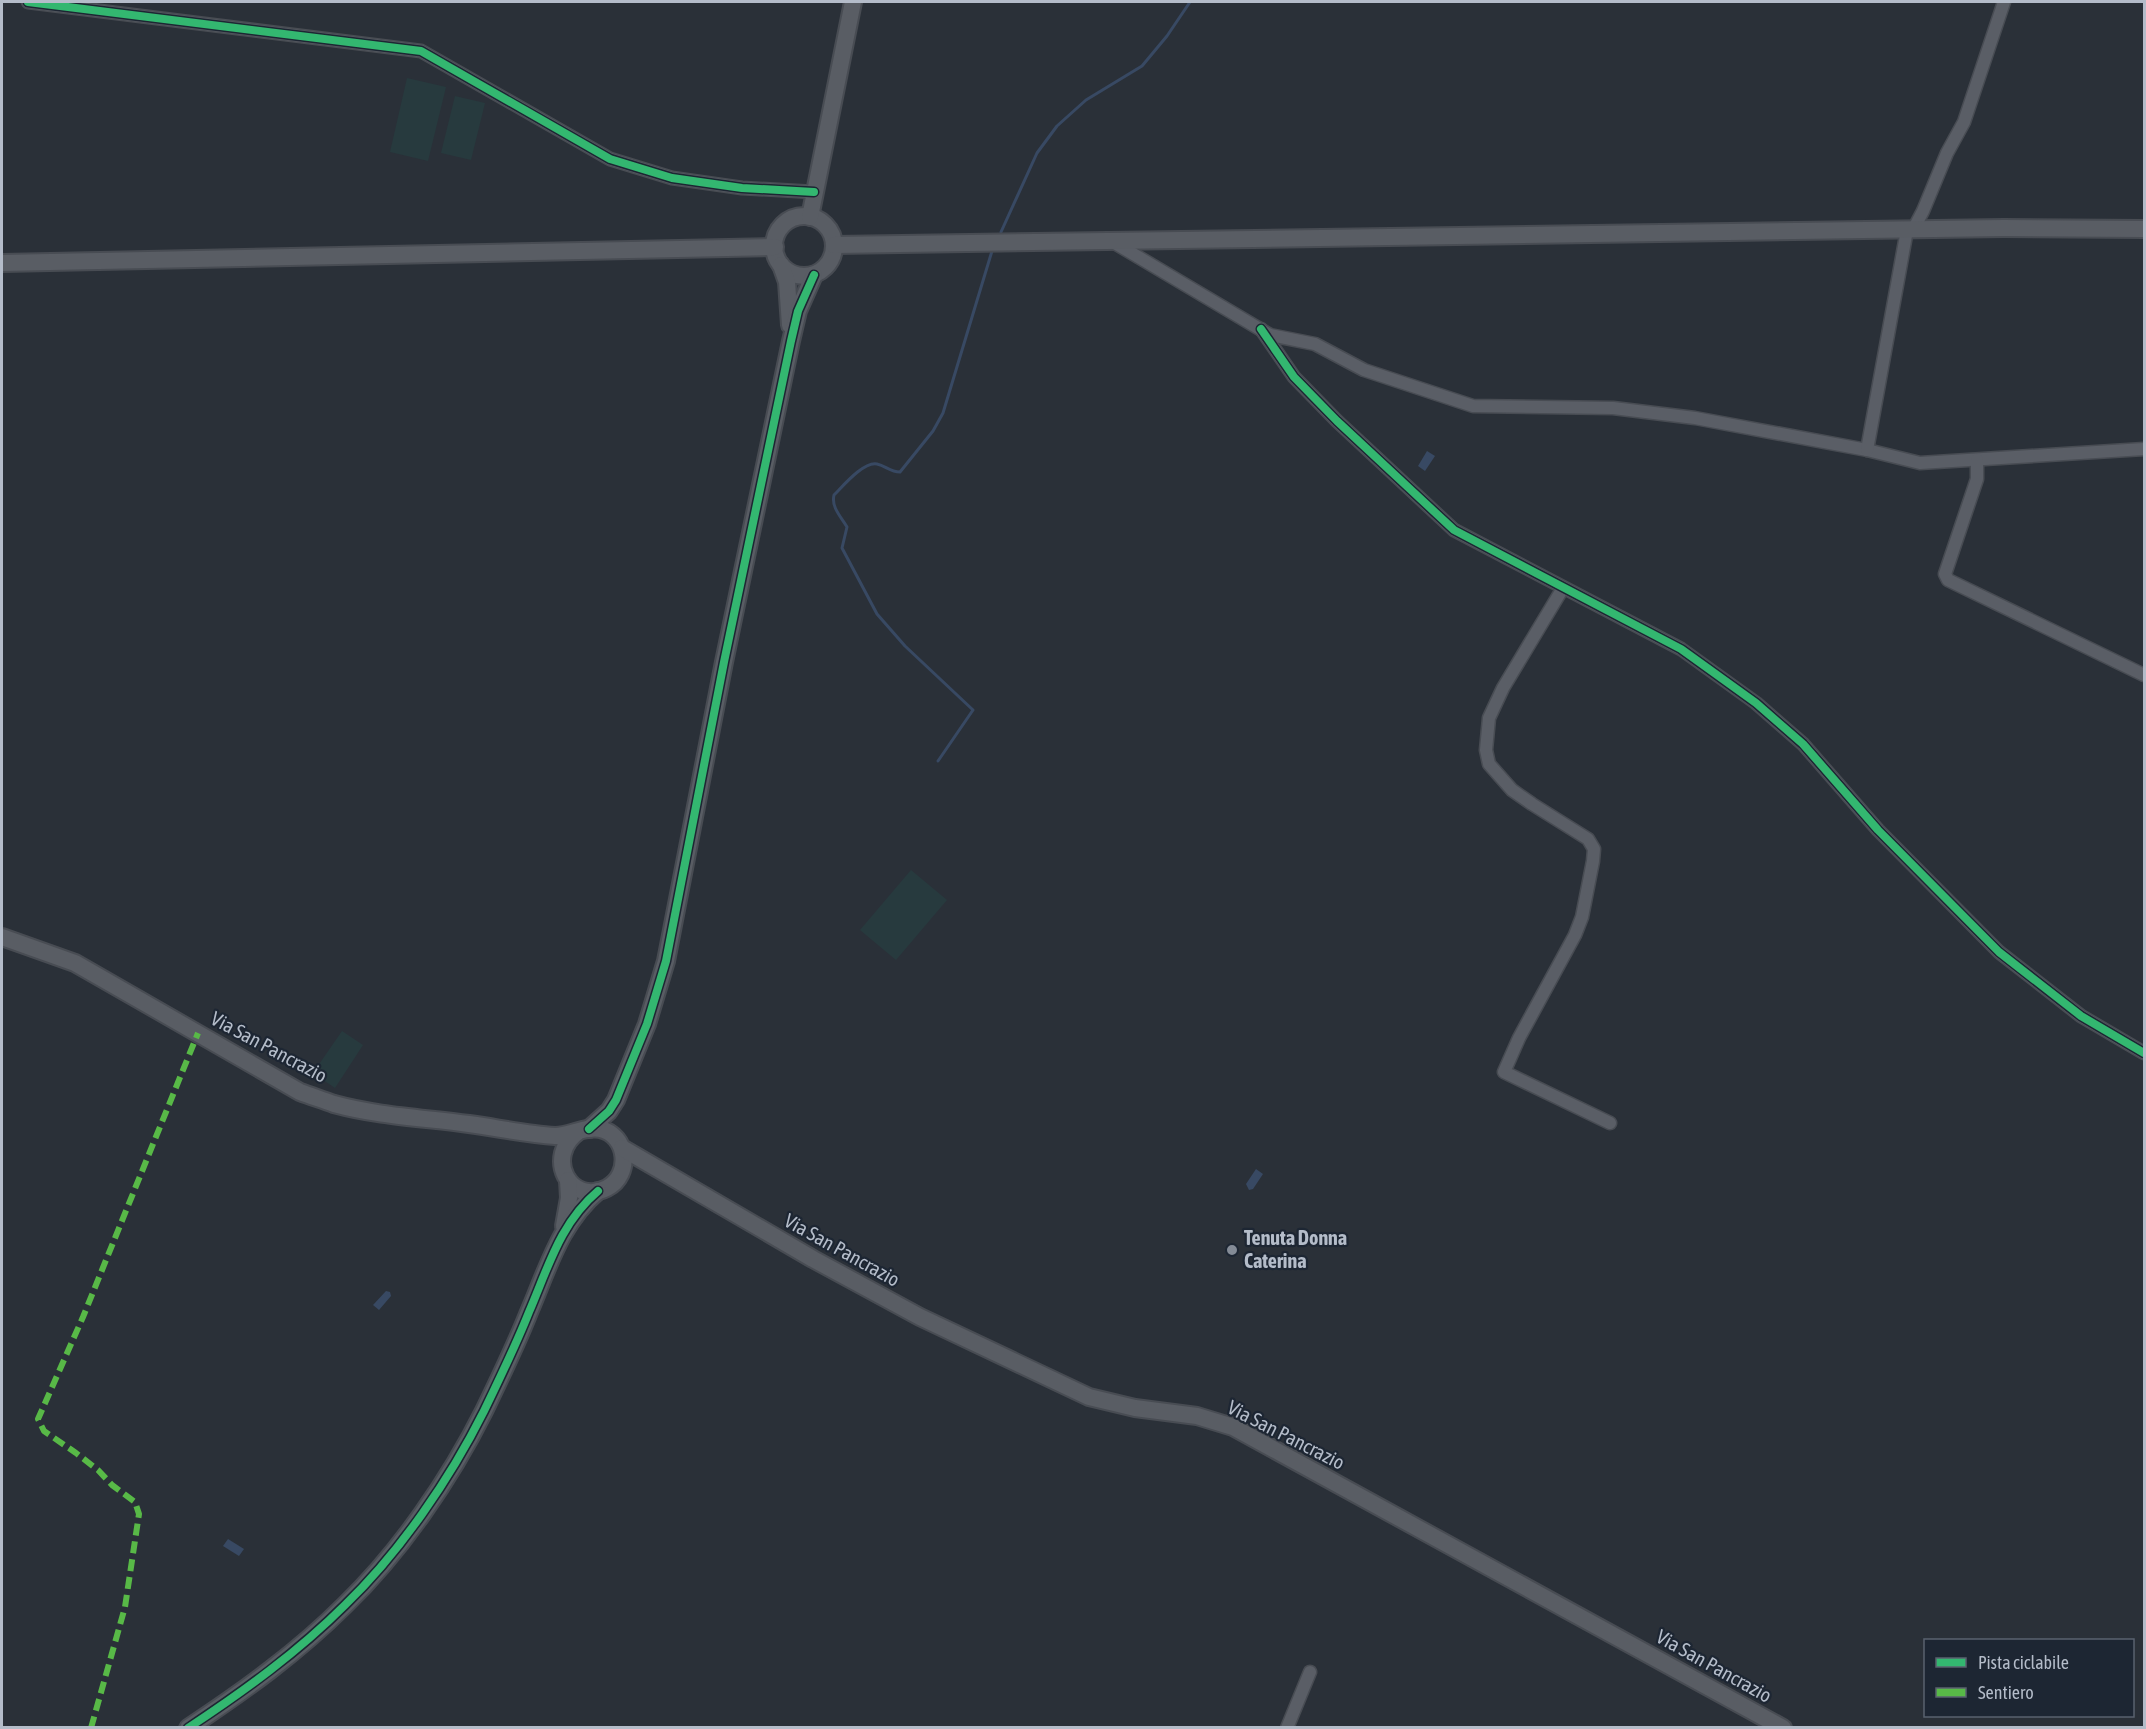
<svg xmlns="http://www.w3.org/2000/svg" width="2146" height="1729" viewBox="0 0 2146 1729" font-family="'Asap Condensed',sans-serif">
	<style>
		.green { fill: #273a3e }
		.water { fill: #384963 }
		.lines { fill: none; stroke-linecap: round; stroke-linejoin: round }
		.stream { stroke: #384963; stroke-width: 3 }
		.street-casing { stroke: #484c53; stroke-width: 15 }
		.secondary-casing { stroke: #484c53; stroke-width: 20 }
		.street { stroke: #5a5e66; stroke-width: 12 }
		.secondary { stroke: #595d64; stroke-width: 16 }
		.quiet { stroke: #58b947; stroke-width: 6; stroke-dasharray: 12 6; stroke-linecap: butt }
		.cycleway-casing { stroke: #1d2633; stroke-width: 11 }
		.cycleway { stroke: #33b770; stroke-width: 8 }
		.poi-dot { fill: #848b96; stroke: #1d2633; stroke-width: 2 }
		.labels { text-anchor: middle; stroke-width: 4.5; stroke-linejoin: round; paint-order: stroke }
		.street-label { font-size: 20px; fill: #b4bcc9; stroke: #1d2633 }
		.poi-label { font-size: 20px; font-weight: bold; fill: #b4bcc9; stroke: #1d2633; text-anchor: start }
	</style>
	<rect width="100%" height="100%" fill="#2a3038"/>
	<g class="green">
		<path d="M407,78l39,9 -18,74 -38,-9z"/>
		<path d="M455,96l30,7 -14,57 -30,-7z"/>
		<path d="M911,870l36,30 -51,60 -36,-30z"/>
		<path d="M342,1031l21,14 -28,43 -22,-15z"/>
	</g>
	<g class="water">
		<path d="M1427,451l8,5 -10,15 -7,-5z"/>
		<path d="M1256,1169l7,5 -10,15 -4,1 -3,-6z"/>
		<path d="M386,1291l4,1 1,4 -12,14 -6,-5z"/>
		<path d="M228,1539l16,10 -5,7 -16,-10z"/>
	</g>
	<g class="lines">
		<g class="stream">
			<path d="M1001,232l36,-79 20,-27 29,-26 56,-34 25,-30 23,-34"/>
			<path d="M938,761l35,-51 -68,-64 -28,-32 -35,-66 5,-21c-6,-10 -16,-20 -13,-32 9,-9 30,-34 43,-31 9,2 13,8 23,8l33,-41 10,-18 49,-162"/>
		</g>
		<g class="street-casing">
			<g id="street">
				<path d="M28,2l393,49 189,108 62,19 70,10 72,4"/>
				<path d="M1913,230l10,-19 24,-58 17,-31 40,-120"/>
				<path d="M1113,242l157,93 45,9 49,26 109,36 140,2 82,10 172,32 53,13 224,-14"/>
				<path d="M1261,329l33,48 43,44 117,109 227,119 75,54 47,41 75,86 121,122 82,64 63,37"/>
				<path d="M1867,450l40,-220"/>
				<path d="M1977,460v19l-32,95 3,6 196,95"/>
				<path d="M1563,588l-60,100 -14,30 -3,32 3,14 23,26 20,14 56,35 6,10 -1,12 -11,56 -7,18 -56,103 -15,34 106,51"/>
				<path d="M1287,1728l23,-56"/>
			</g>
		</g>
		<g class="secondary-casing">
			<g id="secondary">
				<circle cx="804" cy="246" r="30"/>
				<path d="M810,217l43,-215"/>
				<path d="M834,245l1170,-17 140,1"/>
				<path d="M2,263l773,-16"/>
				<path d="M781,265l6,17 3,43"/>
				<path d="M2,937l73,26 225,129c11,4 23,8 34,12 44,12 91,14 135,20 29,4 57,10 86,12 15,0 29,-10 45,-7 28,6 32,46 7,59 -37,19 -64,-32 -28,-57"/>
				<path d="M589,1129l20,-18 7,-11 31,-76 19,-63 58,-299 67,-321 7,-30 16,-36"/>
				<path d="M622,1148l191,111 107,58 169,80 46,11 62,8 36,11 550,301"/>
				<path d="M564,1226l5,-28 -1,-18"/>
				<path d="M188,1728c56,-37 110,-76 157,-123 55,-53 105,-126 139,-194 16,-33 32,-66 45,-99 19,-44 31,-89 69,-121"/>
			</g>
		</g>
		<use href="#street" class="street"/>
		<use href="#secondary" class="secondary"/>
		<path class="quiet" d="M91,1728l34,-121 14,-93 -4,-12 -23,-17 -14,-15 -22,-17 -32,-22 -6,-12 45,-102 115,-284"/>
		<g class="cycleway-casing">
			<g id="cycleway">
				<path d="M28,2l393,49 189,108 62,19 70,10 72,4"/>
				<path d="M1261,329l33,48 43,44 117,109 227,119 75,54 47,41 75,86 121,122 82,64 63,37"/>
				<path d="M589,1129l20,-18 7,-11 31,-76 19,-63 58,-299 67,-321 7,-30 16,-36"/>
				<path d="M188,1728c56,-37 110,-76 157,-123 55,-53 105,-126 139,-194 16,-33 32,-66 45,-99 19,-44 31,-89 69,-121"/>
			</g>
		</g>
		<use href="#cycleway" class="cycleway"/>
	</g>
	<circle class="poi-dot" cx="1232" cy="1250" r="6"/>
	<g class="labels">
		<g class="street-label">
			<text transform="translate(269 1047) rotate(28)" y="7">Via San Pancrazio</text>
			<text transform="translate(842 1250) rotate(29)" y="7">Via San Pancrazio</text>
			<text transform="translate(1286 1435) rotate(27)" y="7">Via San Pancrazio</text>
			<text transform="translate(1714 1666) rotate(29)" y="7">Via San Pancrazio</text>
		</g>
		<g class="poi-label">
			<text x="1244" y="1245">Tenuta Donna<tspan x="1244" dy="23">Caterina</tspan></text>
		</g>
	</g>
	<rect width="2146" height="1729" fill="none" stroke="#b4bcc9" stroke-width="6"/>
	<rect x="1924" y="1639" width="210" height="78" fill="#1d2633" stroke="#59626f" stroke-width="1.5"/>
	<rect x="1936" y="1658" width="30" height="9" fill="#33b770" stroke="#59626f" stroke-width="1.5"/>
	<text x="1978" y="1669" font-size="18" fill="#b4bcc9">Pista ciclabile</text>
	<rect x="1936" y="1688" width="30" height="9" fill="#58b947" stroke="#59626f" stroke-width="1.5"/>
	<text x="1978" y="1699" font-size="18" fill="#b4bcc9">Sentiero</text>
</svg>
